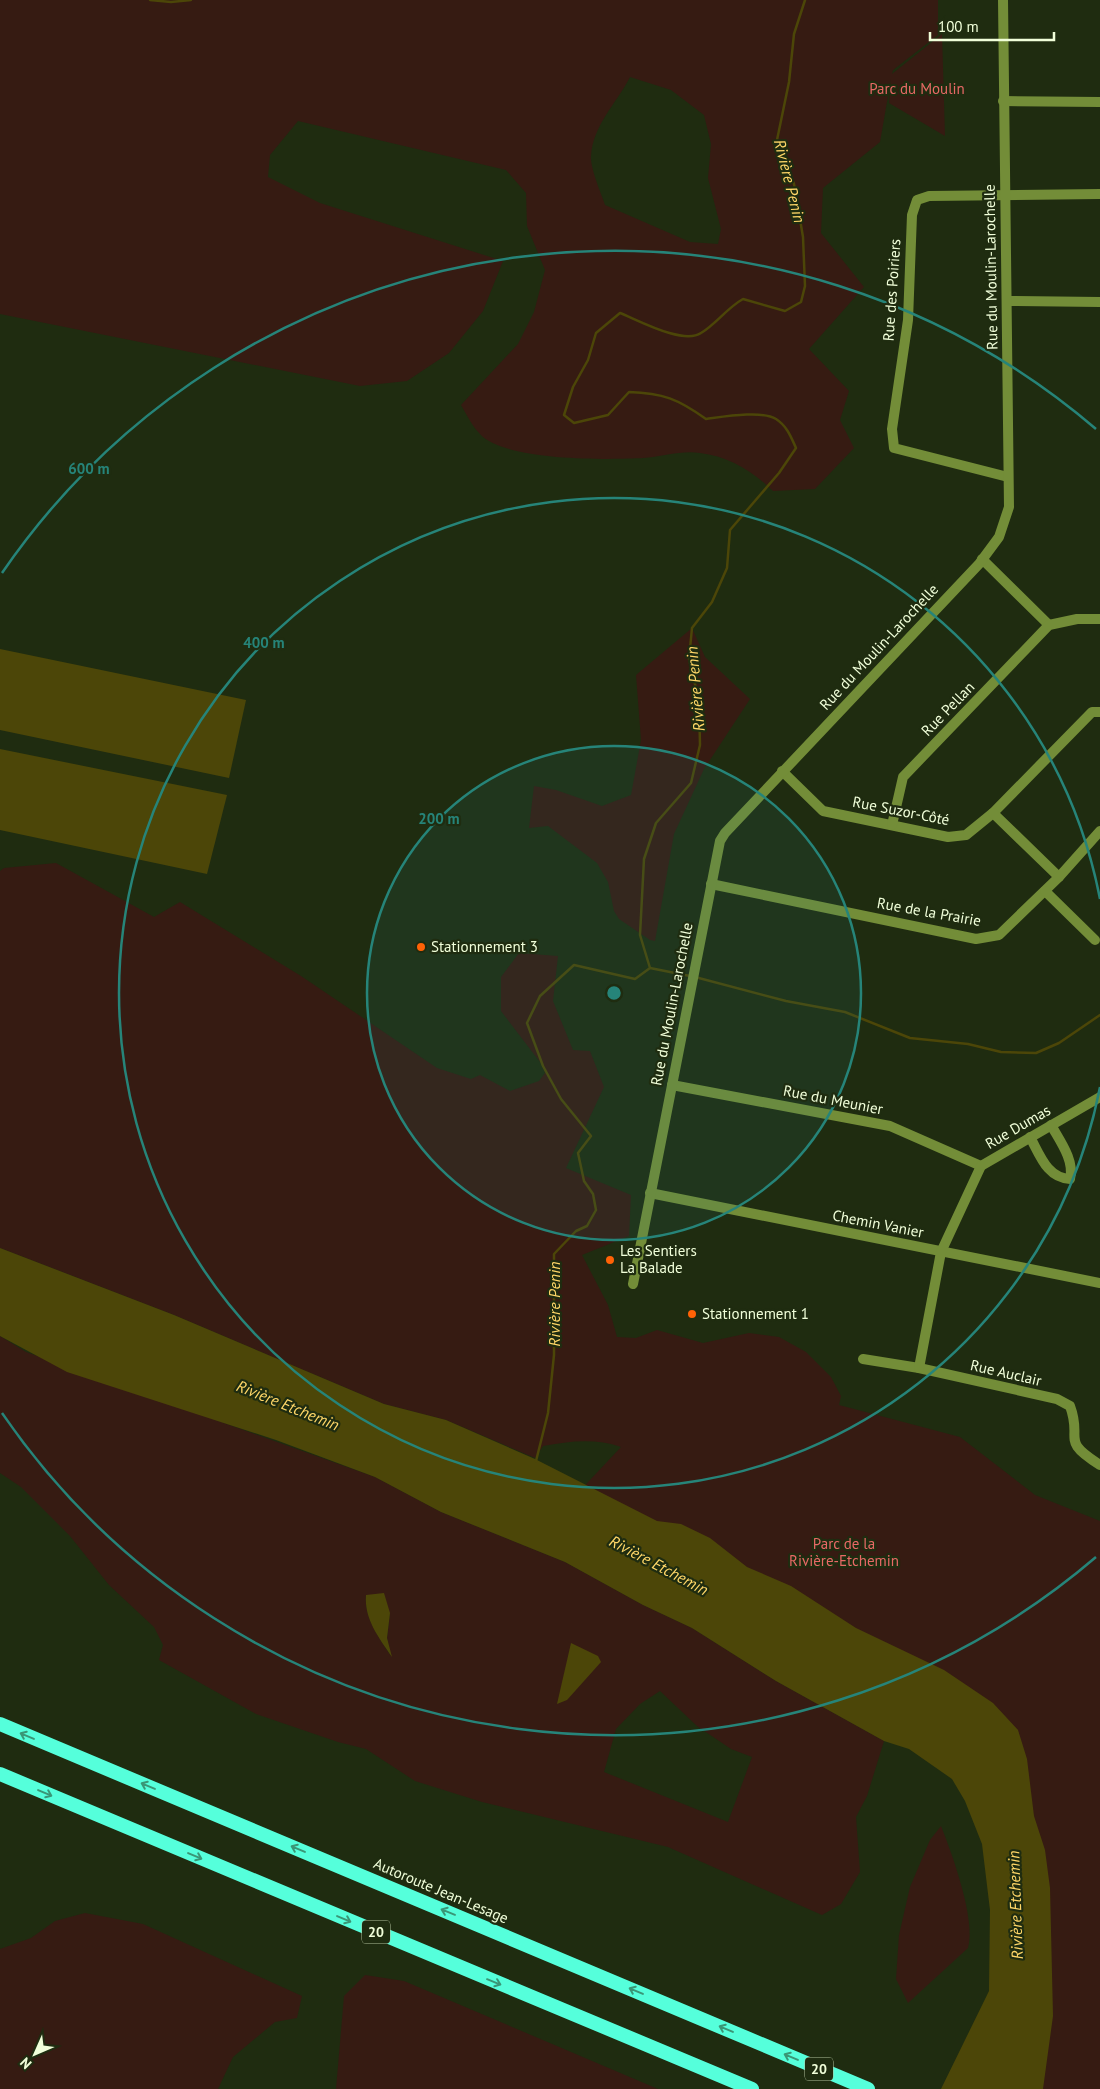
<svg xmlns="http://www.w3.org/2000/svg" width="1100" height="2089" viewBox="0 0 1100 2089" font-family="'PT Sans',sans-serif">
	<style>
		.green { fill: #361b12; fill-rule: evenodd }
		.water { fill: #4c4608 }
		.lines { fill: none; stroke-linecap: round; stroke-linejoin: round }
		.stream { stroke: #4c4608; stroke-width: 2.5 }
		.minor { stroke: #738d38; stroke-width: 10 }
		.highway { stroke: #55ffdb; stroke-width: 14 }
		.oneway { stroke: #3a9676 }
		.ring { fill: none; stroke: #268479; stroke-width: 2.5 }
		.poi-dot { fill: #ff6206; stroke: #1f2c10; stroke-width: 2 }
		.labels { text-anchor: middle; stroke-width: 4.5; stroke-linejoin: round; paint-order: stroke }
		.shield { fill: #1f2c10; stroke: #b2c09d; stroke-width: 1 }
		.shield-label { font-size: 14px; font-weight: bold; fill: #f1ffda }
		.park-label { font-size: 15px; fill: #e86966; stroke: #1f2c10 }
		.street-label { font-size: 15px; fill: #f1ffda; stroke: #1f2c10 }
		.poi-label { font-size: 15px; fill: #f1ffda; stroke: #1f2c10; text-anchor: start }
		.water-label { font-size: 16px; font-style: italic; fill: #ffd768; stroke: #1f2c10 }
		.centre { fill: #268479; stroke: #1f2c10; stroke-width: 2.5 }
		.ring-label { font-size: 15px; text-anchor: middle; font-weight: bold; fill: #268479; stroke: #1f2c10; stroke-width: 4.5; stroke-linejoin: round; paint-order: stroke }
	</style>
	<rect width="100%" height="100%" fill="#1f2c10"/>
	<g class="green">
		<path d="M0,0h938v35l-45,35 -1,4 50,-40 3,102 -56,-33 2,-24 -11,63 -57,46 -2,45 43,54 -55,62 40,42 -9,29 14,28 -39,41 -42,2c-19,-19 -45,-35 -73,-38 -18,-3 -39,4 -57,5 -36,2 -139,3 -163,-24 -8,-8 -13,-19 -19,-29l57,-61 16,-32 11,-42 -18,-44 -1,-33 -20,-23 -208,-49 -28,34 -2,22 52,26 183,58 -20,50 -34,42 -42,28 -47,5 -360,-72zM630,77l41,13 33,25 7,29 -3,34 13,51 -3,15 -28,-2 -85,-37c-4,-12 -15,-37 -14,-49 2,-31 25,-52 39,-79z"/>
		<path d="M692,628l13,29 45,42 -46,70 -30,65 -19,107 -5,-1 -31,-21 -5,-8 -6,-29 -11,-19 -49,-37 -19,2 5,-42 22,4 46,16 29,-11 10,-55 -5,-65z"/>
		<path d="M56,863l98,54 26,-15 121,74 136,92 34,11 9,-4 30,16 29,-10 6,-8 -2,-7 -42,-55v-34l18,-24 39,3 -5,45 20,49 17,1 14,36 -38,81 65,27 -2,41 -47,19 26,50 9,32 19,1 21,-8 46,13 46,-10 30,4 27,15 25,25 10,19 -2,9 121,32 75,58 65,26v568h-101l14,-248 -78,-124 -376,-204 62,-66c-25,-9 -52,-6 -78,-1l-8,12 -89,-38 -62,-16 -210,-89 -174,-67v-377l4,-3z"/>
		<path d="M0,1336l26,16 349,125 66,35 124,50 78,43 49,23 84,53 108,60 -17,55 -11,21 4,55 -19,32 -19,11 -154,-68 -186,-45 -67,-21 -49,-32 -28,-7 -82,-28 -97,-54 4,-15 -9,-18 -45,-42 -39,-49 -49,-49 -21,-14zM366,1595l24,18 -3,25 4,18c-12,-19 -27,-38 -25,-61zM660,1691l37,35 34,23 21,8 -24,65 -124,-50 12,-43 24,-25z"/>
		<path d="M941,1826c11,28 35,93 27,122l-60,55 -12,-24 3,-44 11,-48 20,-47z"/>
		<path d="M85,1913l58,11 159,72 -5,22 -22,4 -42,35 -15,32h-218v-140l31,-11 24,-17z"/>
		<path d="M365,1975l39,6 254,108h-322l8,-93z"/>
	</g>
	<g class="water">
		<path d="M0,649l246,51 -17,78 -229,-48z"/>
		<path d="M0,749l227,46 -20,79 -207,-44z"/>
		<path d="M0,1248l174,67 210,89 62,16 89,39 122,62 24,3 29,14 37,29 44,19 65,42 88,42 49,33 25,27 9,29 7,57 11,34 5,38 3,128 -10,73h-102l48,-98 1,-81 -8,-66 -17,-43 -13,-22 -43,-30 -25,-8 -108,-60 -84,-53 -49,-23 -78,-43 -124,-50 -66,-35 -99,-37 -209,-68 -67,-36z"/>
		<path d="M384,1593l6,20 -3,25 5,19c-13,-19 -28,-38 -26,-62z"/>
		<path d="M571,1643l27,13 3,6 -34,38 -10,4z"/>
	</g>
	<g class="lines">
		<g class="stream">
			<path d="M150,0l21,2 20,-2"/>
			<path d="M650,968l40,8"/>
			<path d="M695,977l91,24 59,11 65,26 58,6 33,8 35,1 23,-10 41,-28"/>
			<path d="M536,1461l12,-48 6,-58v-101l22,-23 11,-5 9,-16 -3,-16 -9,-13 -6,-28 13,-17 -30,-37 -18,-33 -16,-43 13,-27 34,-31 61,14 15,-11 -10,-33 4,-76 12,-36 35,-40 9,-38 -1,-44 -10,-42 3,-31 20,-26 15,-34 3,-38 49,-57 17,-25c-5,-11 -9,-22 -20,-29 -14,-9 -54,-2 -70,0 -28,-20 -43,-26 -77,-27l-21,23 -34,8 -10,-8 9,-28 15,-27 8,-27 24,-20c18,7 63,32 81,20 15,-9 26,-25 42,-34l42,12 16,-9 4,-16 -2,-49 -9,-53 -17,-44 12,-58 5,-48 11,-34"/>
		</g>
		<g class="minor">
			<path d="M1003,101l97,1"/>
			<path d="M1007,301l93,1"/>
			<path d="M1008,477l-114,-29 -2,-19 16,-109 4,-105 5,-15 12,-4 171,-2"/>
			<path d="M982,559l67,66"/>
			<path d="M782,771l41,40 125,26 18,-2 27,-22 99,-101h8"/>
			<path d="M993,813l66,64"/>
			<path d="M892,825l11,-48 146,-152 28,-6h23"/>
			<path d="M711,884l265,55 23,-4 60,-58 41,-46"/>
			<path d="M1045,891l50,49"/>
			<path d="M672,1085l218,41 91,40"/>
			<path d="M1030,1137c10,18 17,41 40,42 5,-18 -10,-38 -19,-54"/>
			<path d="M650,1193l450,90"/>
			<path d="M633,1284l87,-443 5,-8 254,-269 20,-27 10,-30 -6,-507"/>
			<path d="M863,1359l56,9 138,31 13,7c13,35 -11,33 30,59"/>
			<path d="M919,1368l22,-116 40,-86 119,-69"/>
		</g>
		<g class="highway">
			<path d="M0,1724l868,365"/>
			<path d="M0,1774l752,315"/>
		</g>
	</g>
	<defs><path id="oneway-shaft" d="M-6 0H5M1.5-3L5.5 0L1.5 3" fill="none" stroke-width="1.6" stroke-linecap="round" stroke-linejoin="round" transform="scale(1.25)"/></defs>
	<g class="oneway">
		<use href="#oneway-shaft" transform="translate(27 1736) rotate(-157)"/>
		<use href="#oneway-shaft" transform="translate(148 1786) rotate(-157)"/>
		<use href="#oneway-shaft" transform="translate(45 1793) rotate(23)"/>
		<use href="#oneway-shaft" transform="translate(298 1849) rotate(-157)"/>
		<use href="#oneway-shaft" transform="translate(195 1856) rotate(23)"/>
		<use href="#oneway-shaft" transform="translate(448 1912) rotate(-158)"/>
		<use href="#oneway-shaft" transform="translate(344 1919) rotate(23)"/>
		<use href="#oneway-shaft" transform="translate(494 1982) rotate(22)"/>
		<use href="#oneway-shaft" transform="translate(636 1991) rotate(-157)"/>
		<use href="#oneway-shaft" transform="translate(726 2029) rotate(-157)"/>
		<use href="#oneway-shaft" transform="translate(791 2057) rotate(-157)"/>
	</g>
	<circle cx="614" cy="993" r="247" fill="#268479" fill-opacity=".12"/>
	<g class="ring">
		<circle cx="614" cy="993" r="247"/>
		<path d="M1100 1087A495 495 0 1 1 1100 899"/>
		<path d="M1096 1557A742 742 0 0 1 2 1413M2 573A742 742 0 0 1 1096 429"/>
	</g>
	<g class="poi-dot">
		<circle cx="421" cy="947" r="5"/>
		<circle cx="610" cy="1260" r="5"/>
		<circle cx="692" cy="1314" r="5"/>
	</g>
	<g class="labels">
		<g class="shield">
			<rect x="362" y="1920.5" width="28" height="23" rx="4"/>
			<rect x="805" y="2057.5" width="28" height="23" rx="4"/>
		</g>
		<g class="shield-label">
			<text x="376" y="1937">20</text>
			<text x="819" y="2074">20</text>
		</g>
		<g class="park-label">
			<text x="917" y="94">Parc du Moulin</text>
			<text x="844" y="1549">Parc de la<tspan x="844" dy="17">Rivière-Etchemin</tspan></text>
		</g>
		<g class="street-label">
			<text transform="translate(991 267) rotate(-91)" y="5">Rue du Moulin-Larochelle</text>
			<text transform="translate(892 290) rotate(-86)" y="5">Rue des Poiriers</text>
			<text transform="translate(879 647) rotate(-47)" y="5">Rue du Moulin-Larochelle</text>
			<text transform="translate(948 709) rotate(-46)" y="5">Rue Pellan</text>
			<text transform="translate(901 811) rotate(11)" y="5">Rue Suzor-Côté</text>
			<text transform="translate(929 912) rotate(10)" y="5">Rue de la Prairie</text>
			<text transform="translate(672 1004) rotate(-79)" y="5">Rue du Moulin-Larochelle</text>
			<text transform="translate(833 1100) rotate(11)" y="5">Rue du Meunier</text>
			<text transform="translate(1018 1127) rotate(-30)" y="5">Rue Dumas</text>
			<text transform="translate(878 1224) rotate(11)" y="5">Chemin Vanier</text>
			<text transform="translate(1006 1373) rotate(13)" y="5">Rue Auclair</text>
			<text transform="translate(441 1891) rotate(23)" y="5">Autoroute Jean-Lesage</text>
		</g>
		<g class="poi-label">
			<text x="431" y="952">Stationnement 3</text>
			<text x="620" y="1256">Les Sentiers<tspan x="620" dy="17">La Balade</tspan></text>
			<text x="702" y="1319">Stationnement 1</text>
		</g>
		<g class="water-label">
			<text transform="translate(790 181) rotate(76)" y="6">Rivière Penin</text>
			<text transform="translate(695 689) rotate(-95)" y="6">Rivière Penin</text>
			<text transform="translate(554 1304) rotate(-90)" y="6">Rivière Penin</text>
			<text transform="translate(288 1405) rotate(22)" y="6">Rivière Etchemin</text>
			<text transform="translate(659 1565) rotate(28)" y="6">Rivière Etchemin</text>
			<text transform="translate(1015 1905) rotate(-92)" y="6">Rivière Etchemin</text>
		</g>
	</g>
	<circle cx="614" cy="993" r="8" class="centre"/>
	<g class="ring-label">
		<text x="89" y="474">600 m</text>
		<text x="264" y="648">400 m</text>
		<text x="439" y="824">200 m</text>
	</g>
	<g transform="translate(35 2054) rotate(225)" stroke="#1f2c10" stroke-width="4" paint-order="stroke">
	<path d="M0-4L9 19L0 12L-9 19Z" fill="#f1ffda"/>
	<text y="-8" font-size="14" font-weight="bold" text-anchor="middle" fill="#f1ffda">N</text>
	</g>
	<path d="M930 32v8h124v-8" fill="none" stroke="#f1ffda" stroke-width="2.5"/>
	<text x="938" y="32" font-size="15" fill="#f1ffda" stroke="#1f2c10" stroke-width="4" paint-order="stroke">100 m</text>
</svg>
